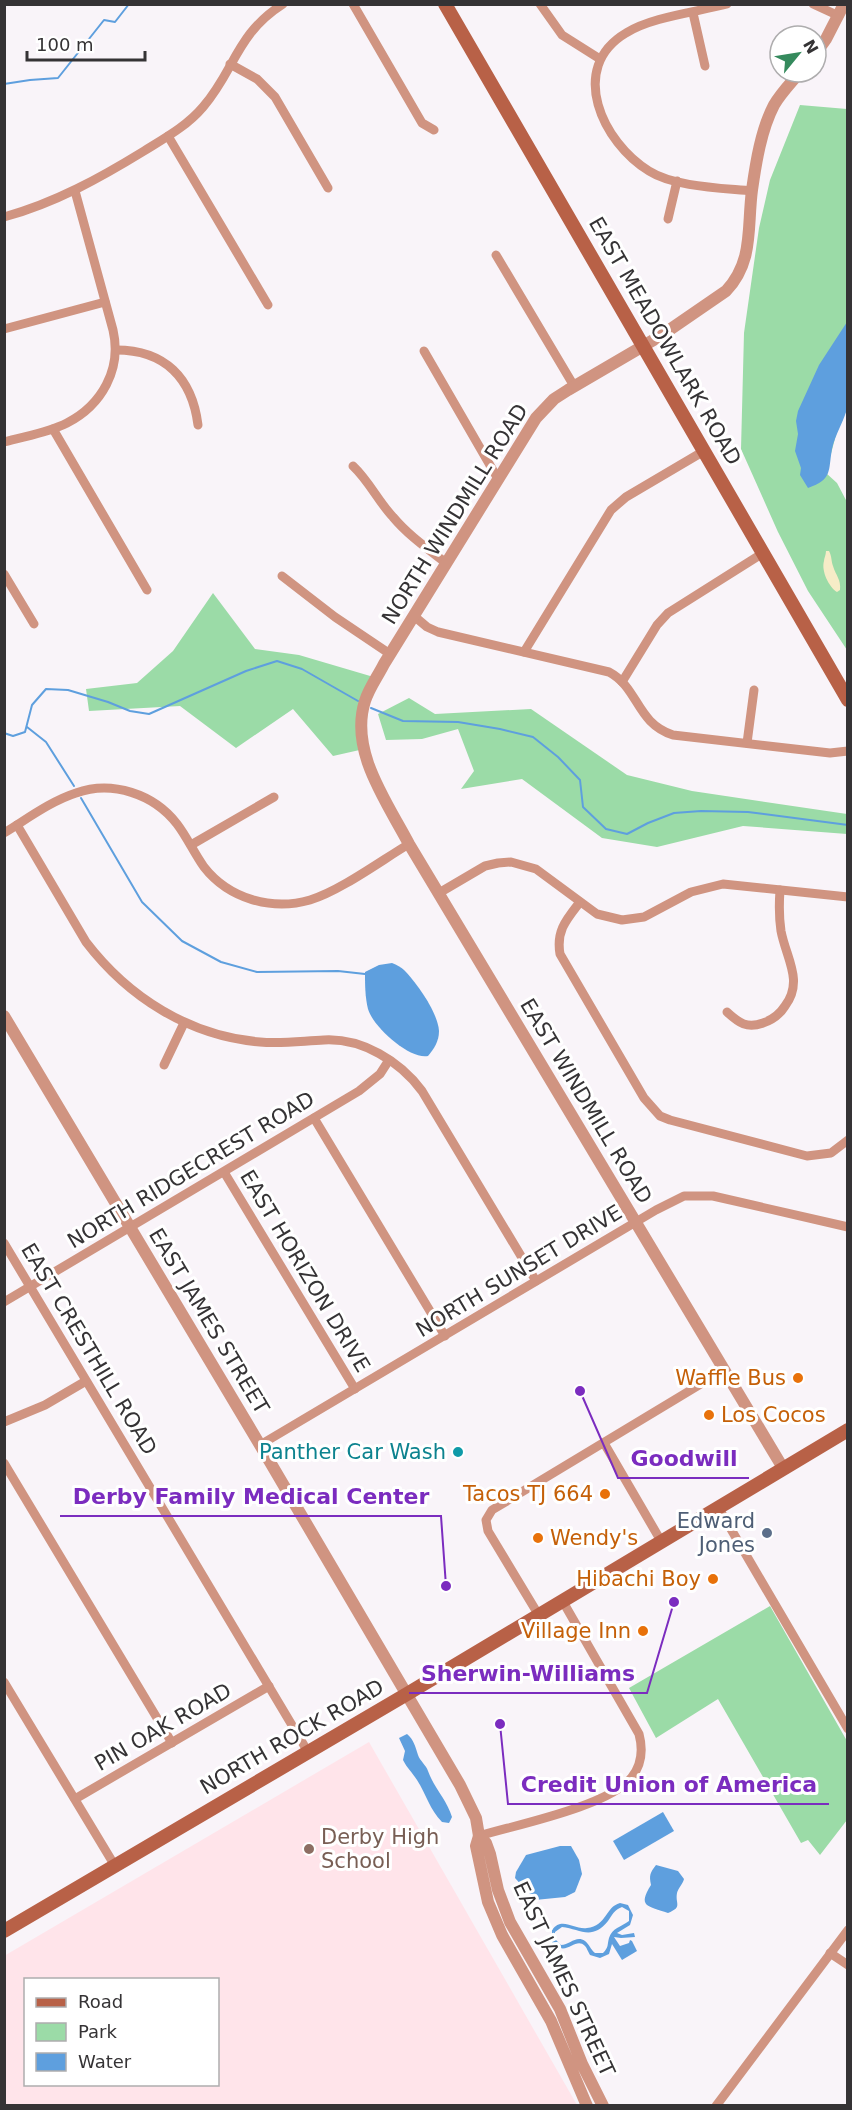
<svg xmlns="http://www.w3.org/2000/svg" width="852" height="2110" viewBox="0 0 852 2110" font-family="'DejaVu Sans',sans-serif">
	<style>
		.education { fill: #ffe4ea; fill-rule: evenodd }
		.green { fill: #9bdba7 }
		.sand { fill: #f6ecc7 }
		.water { fill: #5e9fde; fill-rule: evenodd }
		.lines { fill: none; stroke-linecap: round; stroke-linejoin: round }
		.stream { stroke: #5e9fde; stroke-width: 2 }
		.minor { stroke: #d09481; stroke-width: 9 }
		.tertiary { stroke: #d09481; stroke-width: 12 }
		.secondary { stroke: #b86147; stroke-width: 14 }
		.food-dot { fill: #e8710a; stroke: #fff; stroke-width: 2 }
		.culture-dot { fill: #0f9aa8; stroke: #fff; stroke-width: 2 }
		.service-dot { fill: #5c6f8a; stroke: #fff; stroke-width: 2 }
		.education-dot { fill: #8d6e63; stroke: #fff; stroke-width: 2 }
		.labels { text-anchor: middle; stroke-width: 6; stroke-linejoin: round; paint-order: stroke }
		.street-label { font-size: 21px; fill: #353335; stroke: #fff }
		.food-label { font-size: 21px; fill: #c56008; stroke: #fff; text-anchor: end }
		.culture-label { font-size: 21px; fill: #0d838f; stroke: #fff; text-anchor: end }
		.service-label { font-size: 21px; fill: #4e5e75; stroke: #fff; text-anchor: end }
		.education-label { font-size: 21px; fill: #785e54; stroke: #fff; text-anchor: start }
		.leader { fill: none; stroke: #7b2cbf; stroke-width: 2 }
		.callout-dot { fill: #7b2cbf; stroke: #fff; stroke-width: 2 }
		.callout-label { font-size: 22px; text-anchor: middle; font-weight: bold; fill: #7b2cbf; stroke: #fff; stroke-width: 6; stroke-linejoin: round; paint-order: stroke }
	</style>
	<rect width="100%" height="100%" fill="#f9f4f9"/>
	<path class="education" d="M369,1742l208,363h-572l-1,-149zM26,1980h192v104h-192z"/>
	<g class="green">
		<path d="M800,105l47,4v296l-9,22 -12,46 11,10 10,19v148l-39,-59 -30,-59 -37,-83 3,-116 15,-105 11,-48z"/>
		<path d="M213,593l42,56 44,6 78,23 -11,21 -2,50 -31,7 -40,-47 -57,39 -56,-42 -91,5 -3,-22 51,-6 36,-32z"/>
		<path d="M409,698l26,16 96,-5 96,66 65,16 155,23v20l-104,-8 -86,21 -55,-9 -80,-59 -61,10 13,-18 -16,-42 -36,10 -36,1 -8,-26z"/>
		<path d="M770,1606l77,135v79l-27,35 -12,-15 -7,3 -83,-144 -62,39 -27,-50z"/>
	</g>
	<path class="sand" d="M826,551h3c3,6 2,9 4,15 3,10 8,13 7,24l-3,2c-8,-5 -16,-21 -13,-31 0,-3 2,-6 2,-10z"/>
	<g class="water">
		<path d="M847,322c1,25 4,59 1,83 -3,15 -13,29 -16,44 -4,22 1,30 -24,39l-8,-13 1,-7 -6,-17 3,-17 -2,-13 2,-10 21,-46z"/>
		<path d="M392,963c5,2 9,4 12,7 13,13 34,43 35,61 0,10 -5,18 -11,25 -18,4 -55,-29 -60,-47 -3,-12 -3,-25 -3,-37l14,-7z"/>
		<path d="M407,1734c7,6 8,12 11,21 2,6 8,10 10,16 6,17 19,29 24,46l-3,6 -7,-1c-12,-12 -16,-28 -25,-42 -5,-8 -10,-12 -14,-20l2,-9 -6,-13z"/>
		<path d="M663,1812l11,19 -50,29 -11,-19z"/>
		<path d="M560,1846h11l8,14 3,14 -7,18 -10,5 -30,3 -20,-22 1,-6 10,-17z"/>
		<path d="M656,1865l22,6 6,8c-1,5 -6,9 -7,14 -2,11 6,14 -9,20 -20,-7 -31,-6 -17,-28 -2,-10 -1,-12 5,-20z"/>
		<path d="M620,1903l8,2 5,10 -3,10 -13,8 5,2 12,-2 1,4 -14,1 -7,-1 6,9 9,-3 1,-3 2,1 5,10 -15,9 -10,-16 -3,10 -9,4 -10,-3c-2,-3 -3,-7 -5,-9 -10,-10 -18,12 -33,-3v-13c10,-14 22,0 35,-2 20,-2 18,-21 33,-25zM622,1907l7,4v10c-8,6 -17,7 -20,17 -2,7 0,9 -6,15h-8c-4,-3 -6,-9 -10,-12 -9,-6 -15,4 -24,4l-6,-6v-7l7,-5c18,2 30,14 46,-6 5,-7 6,-11 14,-14z"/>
	</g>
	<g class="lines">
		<g class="stream">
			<path d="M4,84l26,-4 28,-2 46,-58 11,2 14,-18"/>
			<path d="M371,708l32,13 55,1 42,7 33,8 25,20 22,23 3,27 23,22 21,5 21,-11 26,-10 27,-2 47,1 100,13"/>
			<path d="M27,727l19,15 28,44"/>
			<path d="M4,733l9,3 12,-4 7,-27 14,-16 22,1 40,12 22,9 19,3 97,-43 31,-10 25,8 56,32"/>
			<path d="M81,798l61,104 40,39 39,21 36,10 81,-1 27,3"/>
		</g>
		<g class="minor">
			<path d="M353,4l69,119 12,7"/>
			<path d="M540,4l22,31 38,24"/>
			<path d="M727,4c-30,8 -76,13 -101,29 -59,35 -23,110 23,138 25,16 74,17 103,20"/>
			<path d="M813,4l26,12"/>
			<path d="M693,13l12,53"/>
			<path d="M230,64l27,15 18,18 53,91"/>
			<path d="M168,136l100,169"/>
			<path d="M4,217c51,-14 96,-39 140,-66 21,-13 43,-25 59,-44 32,-37 33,-73 80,-103"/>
			<path d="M668,219l9,-38"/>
			<path d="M496,255l78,131"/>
			<path d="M4,329l101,-27"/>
			<path d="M116,350c49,0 76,28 82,75"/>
			<path d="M424,351l74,128"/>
			<path d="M53,429l94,161"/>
			<path d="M4,442c21,-6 44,-9 63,-19 35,-18 55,-54 46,-93l-38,-139"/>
			<path d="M353,466c16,15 25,35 40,51 15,18 35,32 53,46"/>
			<path d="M4,574l30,50"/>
			<path d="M282,576l53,41 55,37"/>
			<path d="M414,616l13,11 11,5 171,40c30,16 27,51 64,63l157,18 18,-2"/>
			<path d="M524,652l87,-142 15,-13 78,-46"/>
			<path d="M622,682l35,-57 11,-12 95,-60"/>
			<path d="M747,743l7,-53"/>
			<path d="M17,825l69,117c42,55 103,94 174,100 21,2 42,-1 64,-2 38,-2 76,21 98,51l114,190"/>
			<path d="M4,833c23,-14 47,-32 72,-40 36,-13 78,1 101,31 10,13 17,29 27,43 25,32 68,44 106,33 30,-9 72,-40 99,-56"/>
			<path d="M191,845l83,-48"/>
			<path d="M439,893l46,-27 13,-3 13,-1 25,7 61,45 25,6 22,-3 47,-25 32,-8 125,13"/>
			<path d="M580,902c-14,18 -24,29 -20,52l84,144 16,18 10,4 137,36 24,-3 17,-13"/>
			<path d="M727,1012c12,11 20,17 36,11 9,-3 17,-9 22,-17 19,-25 1,-48 -4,-75 -2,-13 -2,-27 -1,-41"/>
			<path d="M164,1065l20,-42"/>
			<path d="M314,1118l131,218"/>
			<path d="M224,1172l131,217"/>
			<path d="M4,1243l304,509"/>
			<path d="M4,1302l355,-211 21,-17 9,-14"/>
			<path d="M4,1422l41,-17 41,-24"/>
			<path d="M604,1443l57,98"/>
			<path d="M260,1445l396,-235 28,-14h29l135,31"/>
			<path d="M4,1463l168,280"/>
			<path d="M718,1507l130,222"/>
			<path d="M538,1614l-50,-83 -2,-11 6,-10 232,-140"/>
			<path d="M4,1682l111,184"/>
			<path d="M75,1799l194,-113"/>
			<path d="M479,1836c36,-11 131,-30 153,-59 10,-13 11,-28 7,-43l-77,-134"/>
			<path d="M830,1953l18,12"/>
			<path d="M716,2106l132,-176"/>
		</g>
		<g class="tertiary">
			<path d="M816,53l10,-14 18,-35"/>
			<path d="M4,1016l256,429 200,340 16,33 3,18"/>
			<path d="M783,1468l-374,-624c-22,-42 -60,-93 -44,-143 4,-13 13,-25 19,-37l152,-246 18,-19 14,-9 94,-55 64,-44c28,-30 21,-63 26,-101 4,-28 9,-60 22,-85 7,-12 17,-22 26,-33"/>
			<path d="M587,2106l-36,-85 -49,-86 -14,-33 -12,-56 3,-10 7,7 4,11 8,36 12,32 50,87 22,55 21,42"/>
		</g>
		<g class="secondary">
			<path d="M445,4l403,696"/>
			<path d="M4,1931l403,-237 441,-264"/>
		</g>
	</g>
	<g class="food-dot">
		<circle cx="798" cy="1378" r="6"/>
		<circle cx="709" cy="1415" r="6"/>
		<circle cx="605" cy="1494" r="6"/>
		<circle cx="538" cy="1538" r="6"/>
		<circle cx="713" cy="1579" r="6"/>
		<circle cx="643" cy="1631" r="6"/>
	</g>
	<circle class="culture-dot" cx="458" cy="1452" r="6"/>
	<circle class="service-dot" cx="767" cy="1533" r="6"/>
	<circle class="education-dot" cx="309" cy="1849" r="6"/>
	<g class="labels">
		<g class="street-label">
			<text transform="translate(665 341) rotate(60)" y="7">EAST MEADOWLARK ROAD</text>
			<text transform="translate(455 514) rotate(-58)" y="7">NORTH WINDMILL ROAD</text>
			<text transform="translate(586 1101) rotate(59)" y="7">EAST WINDMILL ROAD</text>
			<text transform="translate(191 1170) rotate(-31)" y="7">NORTH RIDGECREST ROAD</text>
			<text transform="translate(305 1271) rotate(59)" y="7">EAST HORIZON DRIVE</text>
			<text transform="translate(519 1271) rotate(-31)" y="7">NORTH SUNSET DRIVE</text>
			<text transform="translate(209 1321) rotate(59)" y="7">EAST JAMES STREET</text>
			<text transform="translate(89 1349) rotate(59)" y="7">EAST CRESTHILL ROAD</text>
			<text transform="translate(163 1727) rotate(-30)" y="7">PIN OAK ROAD</text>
			<text transform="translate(292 1737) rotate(-30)" y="7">NORTH ROCK ROAD</text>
			<text transform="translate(564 1979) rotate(65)" y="7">EAST JAMES STREET</text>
		</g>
		<g class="food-label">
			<text x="786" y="1385">Waffle Bus</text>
			<text x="721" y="1422" text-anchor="start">Los Cocos</text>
			<text x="593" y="1501">Tacos TJ 664</text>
			<text x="550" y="1545" text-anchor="start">Wendy's</text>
			<text x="701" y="1586">Hibachi Boy</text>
			<text x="631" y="1638">Village Inn</text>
		</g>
		<g class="culture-label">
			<text x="446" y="1459">Panther Car Wash</text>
		</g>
		<g class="service-label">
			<text x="755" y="1528">Edward<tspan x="755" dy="24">Jones</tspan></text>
		</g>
		<g class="education-label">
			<text x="321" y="1844">Derby High<tspan x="321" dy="24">School</tspan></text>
		</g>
	</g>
	<path class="leader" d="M580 1391L618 1478H749M446 1586L441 1516H60M674 1602L647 1693H409M500 1724L508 1804H829"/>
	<g class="callout-dot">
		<circle cx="580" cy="1391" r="6"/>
		<circle cx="446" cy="1586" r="6"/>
		<circle cx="674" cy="1602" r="6"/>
		<circle cx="500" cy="1724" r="6"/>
	</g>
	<g class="callout-label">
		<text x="684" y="1466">Goodwill</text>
		<text x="251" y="1504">Derby Family Medical Center</text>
		<text x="528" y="1681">Sherwin-Williams</text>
		<text x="669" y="1792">Credit Union of America</text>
	</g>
	<rect width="852" height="2110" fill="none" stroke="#353335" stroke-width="12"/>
	<rect x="24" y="1978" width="195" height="108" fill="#ffffff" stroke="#aeadae" stroke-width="1.5"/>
	<rect x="36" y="1998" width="30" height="9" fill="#b86147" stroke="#aeadae" stroke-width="1.5"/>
	<text x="78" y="2008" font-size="18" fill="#353335">Road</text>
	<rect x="36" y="2023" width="30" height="18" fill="#9bdba7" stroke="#aeadae" stroke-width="1.5"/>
	<text x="78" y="2038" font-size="18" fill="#353335">Park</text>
	<rect x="36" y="2053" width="30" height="18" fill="#5e9fde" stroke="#aeadae" stroke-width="1.5"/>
	<text x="78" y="2068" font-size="18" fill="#353335">Water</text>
	<g transform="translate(798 54) rotate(60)"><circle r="28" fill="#ffffff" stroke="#aeadae" stroke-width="1.5"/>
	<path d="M0-4.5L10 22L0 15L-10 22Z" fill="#358a5d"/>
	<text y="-9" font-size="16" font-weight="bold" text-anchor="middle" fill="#353335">N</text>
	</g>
	<path d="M27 51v9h118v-9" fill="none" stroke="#353335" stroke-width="3"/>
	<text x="36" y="51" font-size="18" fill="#353335" stroke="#ffffff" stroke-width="4.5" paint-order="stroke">100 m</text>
</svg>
